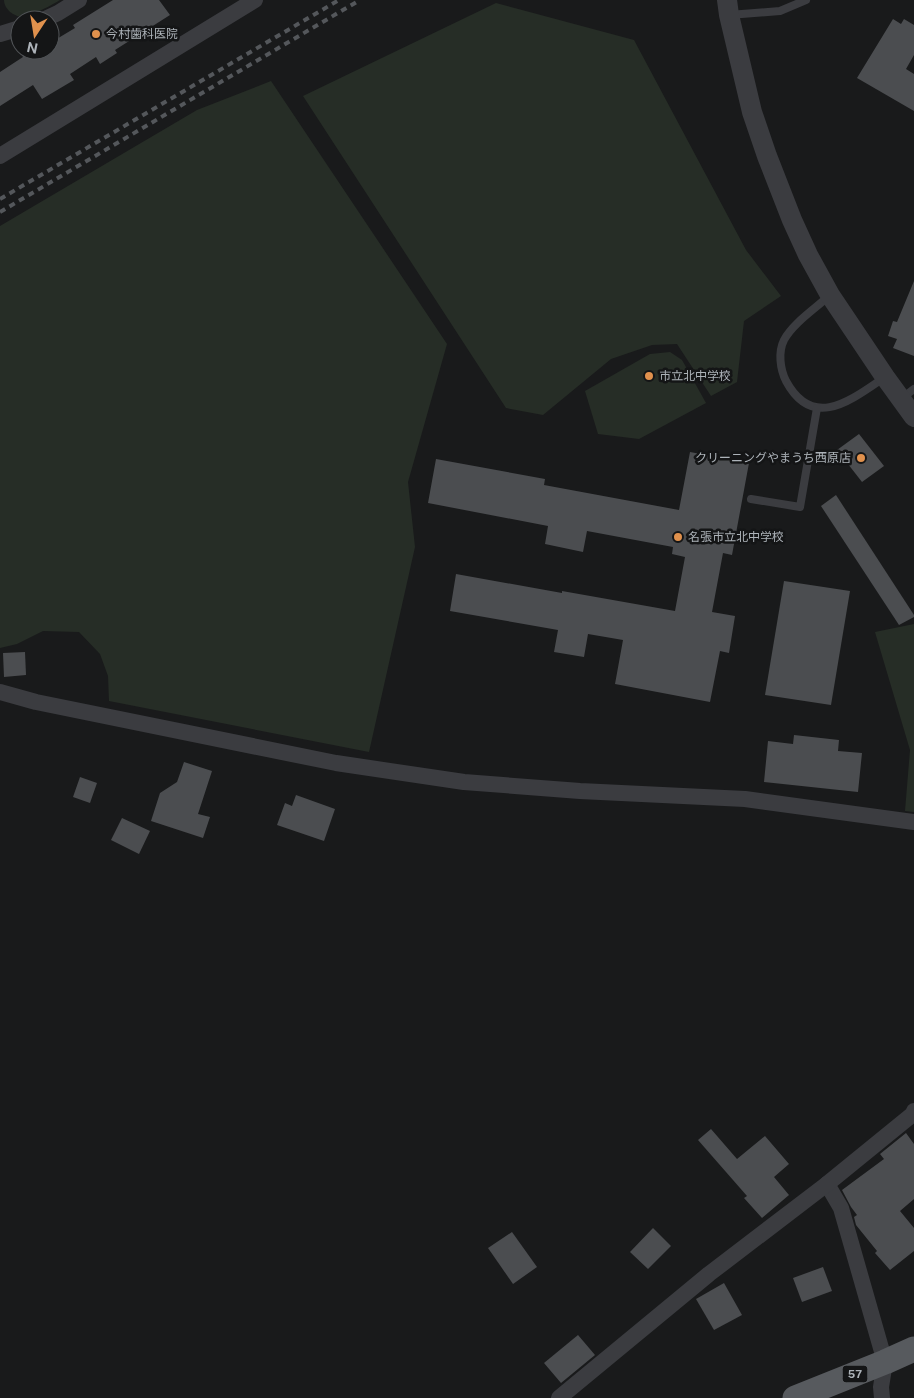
<svg xmlns="http://www.w3.org/2000/svg" width="914" height="1398" viewBox="0 0 914 1398" font-family="'Public Sans','Noto Sans JP',sans-serif">
	<style>
		.green { fill: #262d26 }
		.building { fill: #4b4d50 }
		.lines { fill: none; stroke-linecap: round; stroke-linejoin: round }
		.service { stroke: #3b3c40; stroke-width: 8 }
		.minor { stroke: #3b3c40; stroke-width: 16 }
		.tertiary { stroke: #3b3c40; stroke-width: 20 }
		.primary { stroke: #575a5e; stroke-width: 25 }
		.rail { stroke: #54575b; stroke-width: 4; stroke-dasharray: 6 5; stroke-linecap: butt }
		.poi-dot { fill: #e0914d; stroke: #141516; stroke-width: 2 }
		.labels { text-anchor: middle; stroke-width: 5; stroke-linejoin: round; paint-order: stroke }
		.shield { fill: #141516; stroke: #7f8488; stroke-width: 1 }
		.shield-label { font-size: 11px; font-weight: bold; fill: #adb3b9 }
		.poi-label { font-size: 12px; fill: #adb3b9; stroke: #141516; text-anchor: start }
	</style>
	<rect width="100%" height="100%" fill="#191a1b"/>
	<g class="green">
		<path d="M4,0h56c-6,4 -31,17 -37,17 -9,0 -19,-8 -19,-17z"/>
		<path d="M496,3l138,37 112,210 35,46 -37,25 -7,61 -26,14 -34,-52 -25,1 -41,14 -68,56 -37,-7 -203,-312z"/>
		<path d="M271,81l176,263 -39,138 7,65 -46,205 -260,-51 -1,-25 -8,-22 -21,-22 -36,-1 -26,13 -17,4v-422l197,-116z"/>
		<path d="M670,352l12,8 24,43 -67,36 -41,-5 -13,-43 65,-37z"/>
		<path d="M914,624v188l-9,-1 5,-61 -35,-118z"/>
	</g>
	<g class="building">
		<path d="M113,0h46l11,15 -55,35 2,3 -17,11 -4,-7 -26,17 4,6 -32,19 -9,-14 -33,21v-34l23,-15 -4,-7h31v-7l25,-15 -2,-3z"/>
		<path d="M893,19l8,5 3,-5 10,6v30l-8,14 8,5v37l-57,-33z"/>
		<path d="M914,281v75l-21,-8 4,-9 -9,-3 5,-15 4,1z"/>
		<path d="M859,434l25,32 -22,16 -25,-32z"/>
		<path d="M690,452l59,11 -17,92 -9,-2 -11,59 23,4 -6,37 -9,-2 -10,51 -95,-18 8,-44 -35,-6 -4,23 -30,-5 4,-22 -108,-19 6,-37 106,19v-2l113,20 10,-54 -13,-3 1,-7 -86,-16 -4,21 -38,-8 3,-18 -120,-23 8,-44 109,20 -1,6 135,25z"/>
		<path d="M836,495l78,120v2l-15,8 -78,-119z"/>
		<path d="M784,581l66,10 -19,114 -66,-10z"/>
		<path d="M25,652l1,23 -22,2 -1,-24z"/>
		<path d="M794,735l45,5 -1,11 24,2 -4,39 -94,-10 4,-41 25,3z"/>
		<path d="M184,762l28,9 -14,43 12,3 -7,21 -52,-17 9,-28 17,-11z"/>
		<path d="M80,777l17,6 -7,20 -17,-6z"/>
		<path d="M296,795l39,14 -11,32 -47,-16 8,-22 7,3z"/>
		<path d="M122,818l28,13 -11,23 -28,-14z"/>
		<path d="M711,1129l26,30 28,-23 24,28 -15,13 15,18 -27,23 -18,-20 3,-2 -49,-56z"/>
		<path d="M906,1133l8,11v55l-14,12 14,17v23l-24,19 -15,-17 2,-2 -21,-26 -2,-8 3,-2 -6,-8 -9,-17 42,-31 -4,-5z"/>
		<path d="M653,1228l18,18 -23,23 -18,-17z"/>
		<path d="M512,1232l25,35 -24,17 -25,-36z"/>
		<path d="M823,1267l9,24 -30,11 -9,-24z"/>
		<path d="M724,1283l18,32 -28,15 -18,-31z"/>
		<path d="M578,1335l17,20 -34,28 -17,-20z"/>
	</g>
	<g class="lines">
		<g class="service">
			<path d="M729,15l51,-4 26,-11"/>
			<path d="M830,295c-14,13 -37,28 -46,45 -6,12 -4,29 2,41 27,50 65,19 99,-4"/>
			<path d="M901,399l13,-10"/>
			<path d="M751,499l49,8 17,-99"/>
		</g>
		<g class="minor">
			<path d="M43,20l15,-7 21,-13"/>
			<path d="M0,34l20,-6"/>
			<path d="M0,156l255,-156"/>
			<path d="M0,692l36,10 300,61 128,19 116,9 165,8 169,23"/>
			<path d="M827,1184l14,24 44,154 -4,25 1,11"/>
			<path d="M559,1398l150,-124 118,-90 86,-70 1,-3"/>
		</g>
		<path class="tertiary" d="M727,0l2,15 23,97 15,44 25,64 16,35 22,40 55,82 29,40"/>
		<path class="primary" d="M795,1398l90,-36 29,-13"/>
		<g class="rail">
			<path d="M0,199l339,-199"/>
			<path d="M0,212l360,-212"/>
		</g>
	</g>
	<g class="poi-dot">
		<circle cx="96" cy="34" r="5"/>
		<circle cx="649" cy="376" r="5"/>
		<circle cx="861" cy="458" r="5"/>
		<circle cx="678" cy="537" r="5"/>
	</g>
	<g class="labels">
		<rect class="shield" x="842.5" y="1365.5" width="25" height="17" rx="4"/>
		<g class="shield-label">
			<text x="855" y="1378">57</text>
		</g>
		<g class="poi-label">
			<text x="106" y="38">今村歯科医院</text>
			<text x="659" y="380">市立北中学校</text>
			<text x="851" y="462" text-anchor="end">クリーニングやまうち西原店</text>
			<text x="688" y="541">名張市立北中学校</text>
		</g>
	</g>
	<g transform="translate(35 35) rotate(192)"><circle r="24" fill="#141516" stroke="#515457"/>
	<path d="M0-4L9 19L0 12L-9 19Z" fill="#e0914d"/>
	<text y="-8" font-size="14" font-weight="bold" text-anchor="middle" fill="#adb3b9">N</text>
	</g>
</svg>
